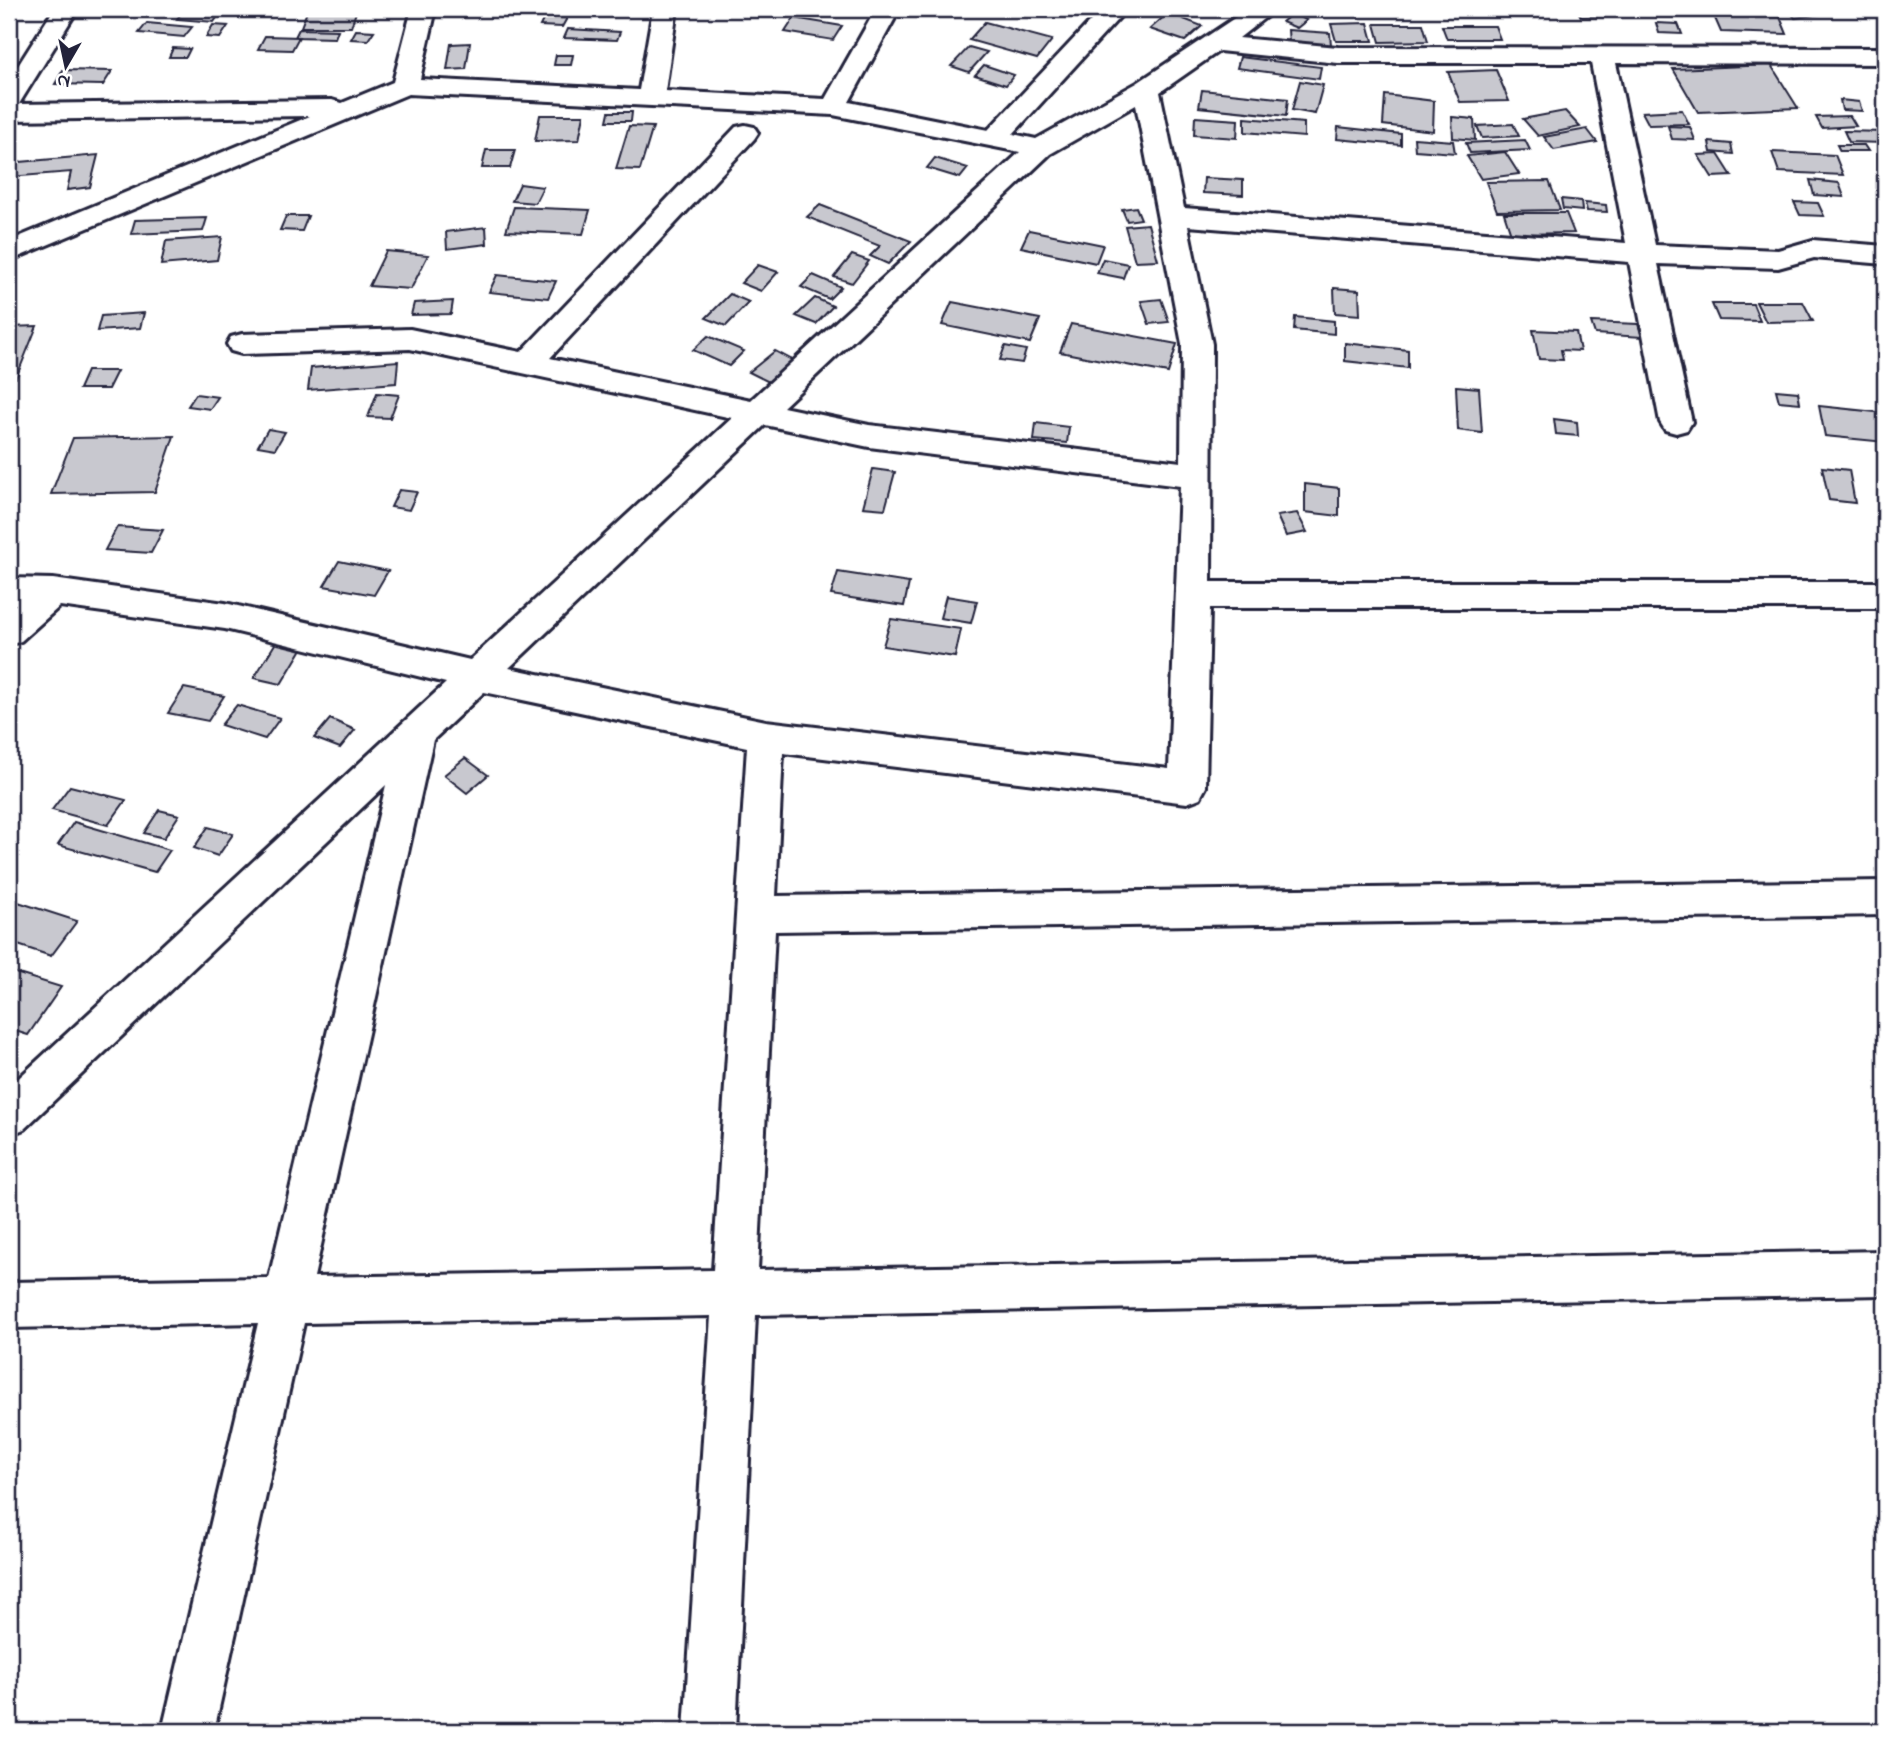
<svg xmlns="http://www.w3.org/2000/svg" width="1894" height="1740" viewBox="0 0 1894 1740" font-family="'Indie Flower',sans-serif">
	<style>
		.building { fill: #c8c8cf; stroke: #22223b; stroke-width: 2 }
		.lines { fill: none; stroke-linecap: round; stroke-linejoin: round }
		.street-casing { stroke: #22223b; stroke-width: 6 }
		.street { fill: #fff; fill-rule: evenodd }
	</style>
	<rect width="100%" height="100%" fill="#fff"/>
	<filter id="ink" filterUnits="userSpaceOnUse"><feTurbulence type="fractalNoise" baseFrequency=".0143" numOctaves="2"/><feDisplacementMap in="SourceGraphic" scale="14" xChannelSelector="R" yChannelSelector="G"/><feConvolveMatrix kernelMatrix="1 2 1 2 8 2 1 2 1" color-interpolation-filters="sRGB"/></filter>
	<g filter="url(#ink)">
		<g class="building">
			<path d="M97,9h44l-4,7 -44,-1z"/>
			<path d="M185,9h38l-9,13 -37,-3z"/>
			<path d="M308,9h49l-6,18h-50z"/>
			<path d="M1577,9h28l4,7 -28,1z"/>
			<path d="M1787,9h43l4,3 -39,6z"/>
			<path d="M1168,13l34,13 -17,15 -35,-12z"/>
			<path d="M1292,14l15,6 -10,8 -15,-6z"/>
			<path d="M545,16l22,2 -5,9 -22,-1z"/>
			<path d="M1714,16l66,1 7,17 -66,-2z"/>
			<path d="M794,18l48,8 -9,14 -48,-8z"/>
			<path d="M985,22l67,18 -15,19 -68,-19z"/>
			<path d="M147,23l45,4 -8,10 -45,-4z"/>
			<path d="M1368,23l5,18h-37l-5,-17z"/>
			<path d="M1656,23l22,1 4,10 -23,-1z"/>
			<path d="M1375,24h48l5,17 -48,1z"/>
			<path d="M213,25l15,1 -8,12 -14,-1z"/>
			<path d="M1442,26h53l5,13h-53z"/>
			<path d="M299,29l39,1 -3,8 -40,-1z"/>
			<path d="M568,29l52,3 -3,8 -53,-2z"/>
			<path d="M356,30l18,1 -6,9 -17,-1z"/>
			<path d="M1288,30l42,3 1,12 -42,-2z"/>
			<path d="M265,36l34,1 -7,13 -34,-1z"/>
			<path d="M470,43l-4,26 -19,1 4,-26z"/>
			<path d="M969,47l18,5 -18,20 -18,-6z"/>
			<path d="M173,48l17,1 -4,8h-17z"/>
			<path d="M556,55h17l-2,10h-17z"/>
			<path d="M1240,57l81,10 -2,12 -82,-11z"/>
			<path d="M984,65l30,10 -8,10 -31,-10z"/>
			<path d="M1771,65l27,43 -100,4 -25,-43z"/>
			<path d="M63,70l49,1 -9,14 -48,-1z"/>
			<path d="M1496,70l13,31 -49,1 -12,-30z"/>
			<path d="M1300,81l23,4 -8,29 -23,-4z"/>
			<path d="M1202,90l86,9 -2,17 -87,-9z"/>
			<path d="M1385,95l49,6 -1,30 -50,-6z"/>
			<path d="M1840,100l19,2 3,9 -20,-1z"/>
			<path d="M1682,110l7,14 -40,1 -7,-13z"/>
			<path d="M1565,111l15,16 -42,9 -15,-17z"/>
			<path d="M609,112h23l-1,9h-24z"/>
			<path d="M540,115h44l-5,25 -44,1z"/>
			<path d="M1850,116l6,10 -34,2 -6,-11z"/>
			<path d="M1195,117l43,3 -1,18 -43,-3z"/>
			<path d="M1452,117l22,2 1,21 -22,-2z"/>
			<path d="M1245,118l59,5v14l-59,-5z"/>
			<path d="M1513,124l6,12 -37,2 -5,-12z"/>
			<path d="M629,126l24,1 -13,43 -24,-1z"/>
			<path d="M1668,126l22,1 5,13 -23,-1z"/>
			<path d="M1338,127l63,7v11l-64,-6z"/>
			<path d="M1587,129l10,13 -43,8 -10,-13z"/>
			<path d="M1844,131l41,1v11l-36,-1z"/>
			<path d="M1414,138l39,3 2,12 -40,-3z"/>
			<path d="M1525,140l5,10 -60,3 -4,-10z"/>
			<path d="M1709,142l22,2 2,10 -22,-2z"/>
			<path d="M1837,145h27l4,6h-28z"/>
			<path d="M486,150h29l-5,18h-28z"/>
			<path d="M1505,152l14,22 -38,5 -14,-23z"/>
			<path d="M1772,152l63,3 8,20 -64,-3z"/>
			<path d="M1718,154l14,22 -20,1 -14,-22z"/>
			<path d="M98,155l-8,32 -23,3 4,-18 -62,5v-14z"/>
			<path d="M935,158l33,10 -8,10 -33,-10z"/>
			<path d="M1204,178l39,2v15l-40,-2z"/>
			<path d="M1810,180l29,3 5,14 -30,-2z"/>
			<path d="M1549,181l11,29 -63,1 -11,-29z"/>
			<path d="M520,184l23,3 -8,16 -23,-2z"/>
			<path d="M1561,199l20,2 1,10 -19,-2z"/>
			<path d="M1794,202l24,1 6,13 -24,-1z"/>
			<path d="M1585,203l21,2 1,7 -20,-1z"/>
			<path d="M820,205l91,36 -23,23 -18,-8 10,-10 -73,-29z"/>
			<path d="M514,207l76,3 -7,24 -77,-3z"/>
			<path d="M1136,207l5,12 -14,2 -5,-12z"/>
			<path d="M1504,213h62l8,20 -63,1z"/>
			<path d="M286,216h22l-6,15 -22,-1z"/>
			<path d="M207,218l-4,13 -72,3 4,-14z"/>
			<path d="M1148,224l10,36 -23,1 -10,-35z"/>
			<path d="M486,227l1,17 -40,5 -1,-17z"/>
			<path d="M1029,230l74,15 -7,18 -75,-16z"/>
			<path d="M222,237l-5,23 -56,5 5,-24z"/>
			<path d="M386,251l42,4 -17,34 -42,-3z"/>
			<path d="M852,255l17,6 -17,22 -18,-6z"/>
			<path d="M1103,259l25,5 -5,14 -26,-5z"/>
			<path d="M758,265l20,7 -17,19 -20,-8z"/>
			<path d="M497,275l59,6 -8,17 -59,-6z"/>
			<path d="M813,275l28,12 -12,12 -28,-12z"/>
			<path d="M1334,288l25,2 1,25 -25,-2z"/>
			<path d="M730,294l19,8 -23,24 -20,-8z"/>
			<path d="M815,298l18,8 -17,18 -20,-8z"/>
			<path d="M1161,299l8,23 -20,2 -8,-23z"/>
			<path d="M453,301l-2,13 -40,1 3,-12z"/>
			<path d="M952,302l88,17 -10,24 -88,-18z"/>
			<path d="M1756,302h47l10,19 -47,1z"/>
			<path d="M1712,304h41l7,17 -41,-1z"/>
			<path d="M144,313l-4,15 -43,3 4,-15z"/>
			<path d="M1295,317l39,4v13l-40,-4z"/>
			<path d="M1591,322l47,2 4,13 -47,-3z"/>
			<path d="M1071,324l106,20 -9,29 -108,-21z"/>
			<path d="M37,326l-21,52h-7v-51z"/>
			<path d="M1533,330l43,2 4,19 -19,-1 2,10 -24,-1z"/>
			<path d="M708,336l36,15 -15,15 -36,-16z"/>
			<path d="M1345,343l63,7v18l-63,-7z"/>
			<path d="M1005,346l21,4 -4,13 -22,-3z"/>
			<path d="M775,351l19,10 -25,21 -20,-10z"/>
			<path d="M398,361l-2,22 -88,7 3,-22z"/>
			<path d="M87,371h30l-9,18h-29z"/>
			<path d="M1456,386l23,2 3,45 -24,-3z"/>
			<path d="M1776,390l22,2 2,11 -21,-2z"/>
			<path d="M377,393l22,2 -9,23 -22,-1z"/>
			<path d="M196,394l22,3 -8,12 -22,-3z"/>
			<path d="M1819,406l66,7v29l-60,-6z"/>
			<path d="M1554,419l23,3 1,14 -22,-2z"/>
			<path d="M1036,423l33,4 -2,16 -33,-3z"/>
			<path d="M268,429l17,3 -10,17 -17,-3z"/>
			<path d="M174,436l-19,56 -104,2 22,-56z"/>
			<path d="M1822,467l27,3 6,33 -26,-3z"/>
			<path d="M873,469l22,3 -10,37 -22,-2z"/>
			<path d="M1305,484l34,4v28l-34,-4z"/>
			<path d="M399,490l18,2 -8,18 -18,-3z"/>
			<path d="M1297,513l10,19 -21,4 -9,-20z"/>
			<path d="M117,527l46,3 -12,23 -46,-3z"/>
			<path d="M339,561l49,10 -14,24 -50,-9z"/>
			<path d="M838,572l71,11 -5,23 -73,-11z"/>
			<path d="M946,596l31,5 -6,22 -31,-5z"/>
			<path d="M891,619l70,10 -6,28 -72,-11z"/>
			<path d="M278,639l27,5 -24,40 -27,-6z"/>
			<path d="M184,688l40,8 -16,25 -40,-8z"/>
			<path d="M237,705l43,13 -15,21 -44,-14z"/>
			<path d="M330,719l25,11 -15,18 -26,-10z"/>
			<path d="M465,758l23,17 -21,18 -23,-18z"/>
			<path d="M70,786l56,14 -18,25 -56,-15z"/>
			<path d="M159,810l20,5 -15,23 -20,-5z"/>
			<path d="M74,822l96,28 -15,22 -97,-27z"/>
			<path d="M208,827l25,7 -15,22 -24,-8z"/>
			<path d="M15,901l62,20 -26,35 -42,-14v-34z"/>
			<path d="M12,972l49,15 -33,48 -19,-6v-53z"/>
		</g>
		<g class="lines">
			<g class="street-casing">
				<path id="street" d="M54,9h24l-59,95 313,-4 10,3 51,-21 19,-73h24l-16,70 219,11 14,-81h24l-12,82 160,8 51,-90h24l-51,93 139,28 114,-121h25l-114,125 23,5 101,-56 111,-74h28l-37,29 99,9 547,1v16l-269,-1 39,182 123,5 35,-10 72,6v18l-71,-6 -36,10 -120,-4 34,158 -5,8 -11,3 -11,-3 -5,-8 -31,-160 -441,-36 24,118 -1,238h674v26h-675l-4,179 -6,11 -13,5 -404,-50 -7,143 1109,-15v34l-1110,16 -17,339 1127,-19v44l-1129,20 -20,416h-52l27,-415 -407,7 -90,408h-52l96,-408 -249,5v-46l260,-4 117,-493 -362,344 -15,6v-48l437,-404 -221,-54 -165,-23 -39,35 -12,4v-34l7,-7h-7v-26l44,1 172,24 245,57 262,-242 -322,-69 -168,5 -11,-3 -4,-7 4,-7 11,-3 168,-5 111,23 215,-225 9,-2 9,2 4,6 -4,6 -204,219 201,42 269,-248 -187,-37 -425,-21 -399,167v-20l301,-125 -301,4v-40zM1219,51l119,12h253l35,180 -442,-35 -24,-116zM1136,105l46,239 -1,118 -312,-37 -86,-18 267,-253zM765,425l104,22 311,39 -11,283 -403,-48 -257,-53zM484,692l263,55 -34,523 -399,7 119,-537z"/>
			</g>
			<use href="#street" class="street"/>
		</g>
	</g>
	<rect width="1894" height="1740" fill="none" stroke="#fff" stroke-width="35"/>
	<rect x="18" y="18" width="1859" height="1705" fill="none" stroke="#22223b" stroke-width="2.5" filter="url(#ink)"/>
	<g transform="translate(66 66) rotate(189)" stroke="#ffffff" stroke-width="5" paint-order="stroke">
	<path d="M0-5L12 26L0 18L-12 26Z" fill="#22223b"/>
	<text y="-10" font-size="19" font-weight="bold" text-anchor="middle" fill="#22223b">N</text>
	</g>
</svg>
